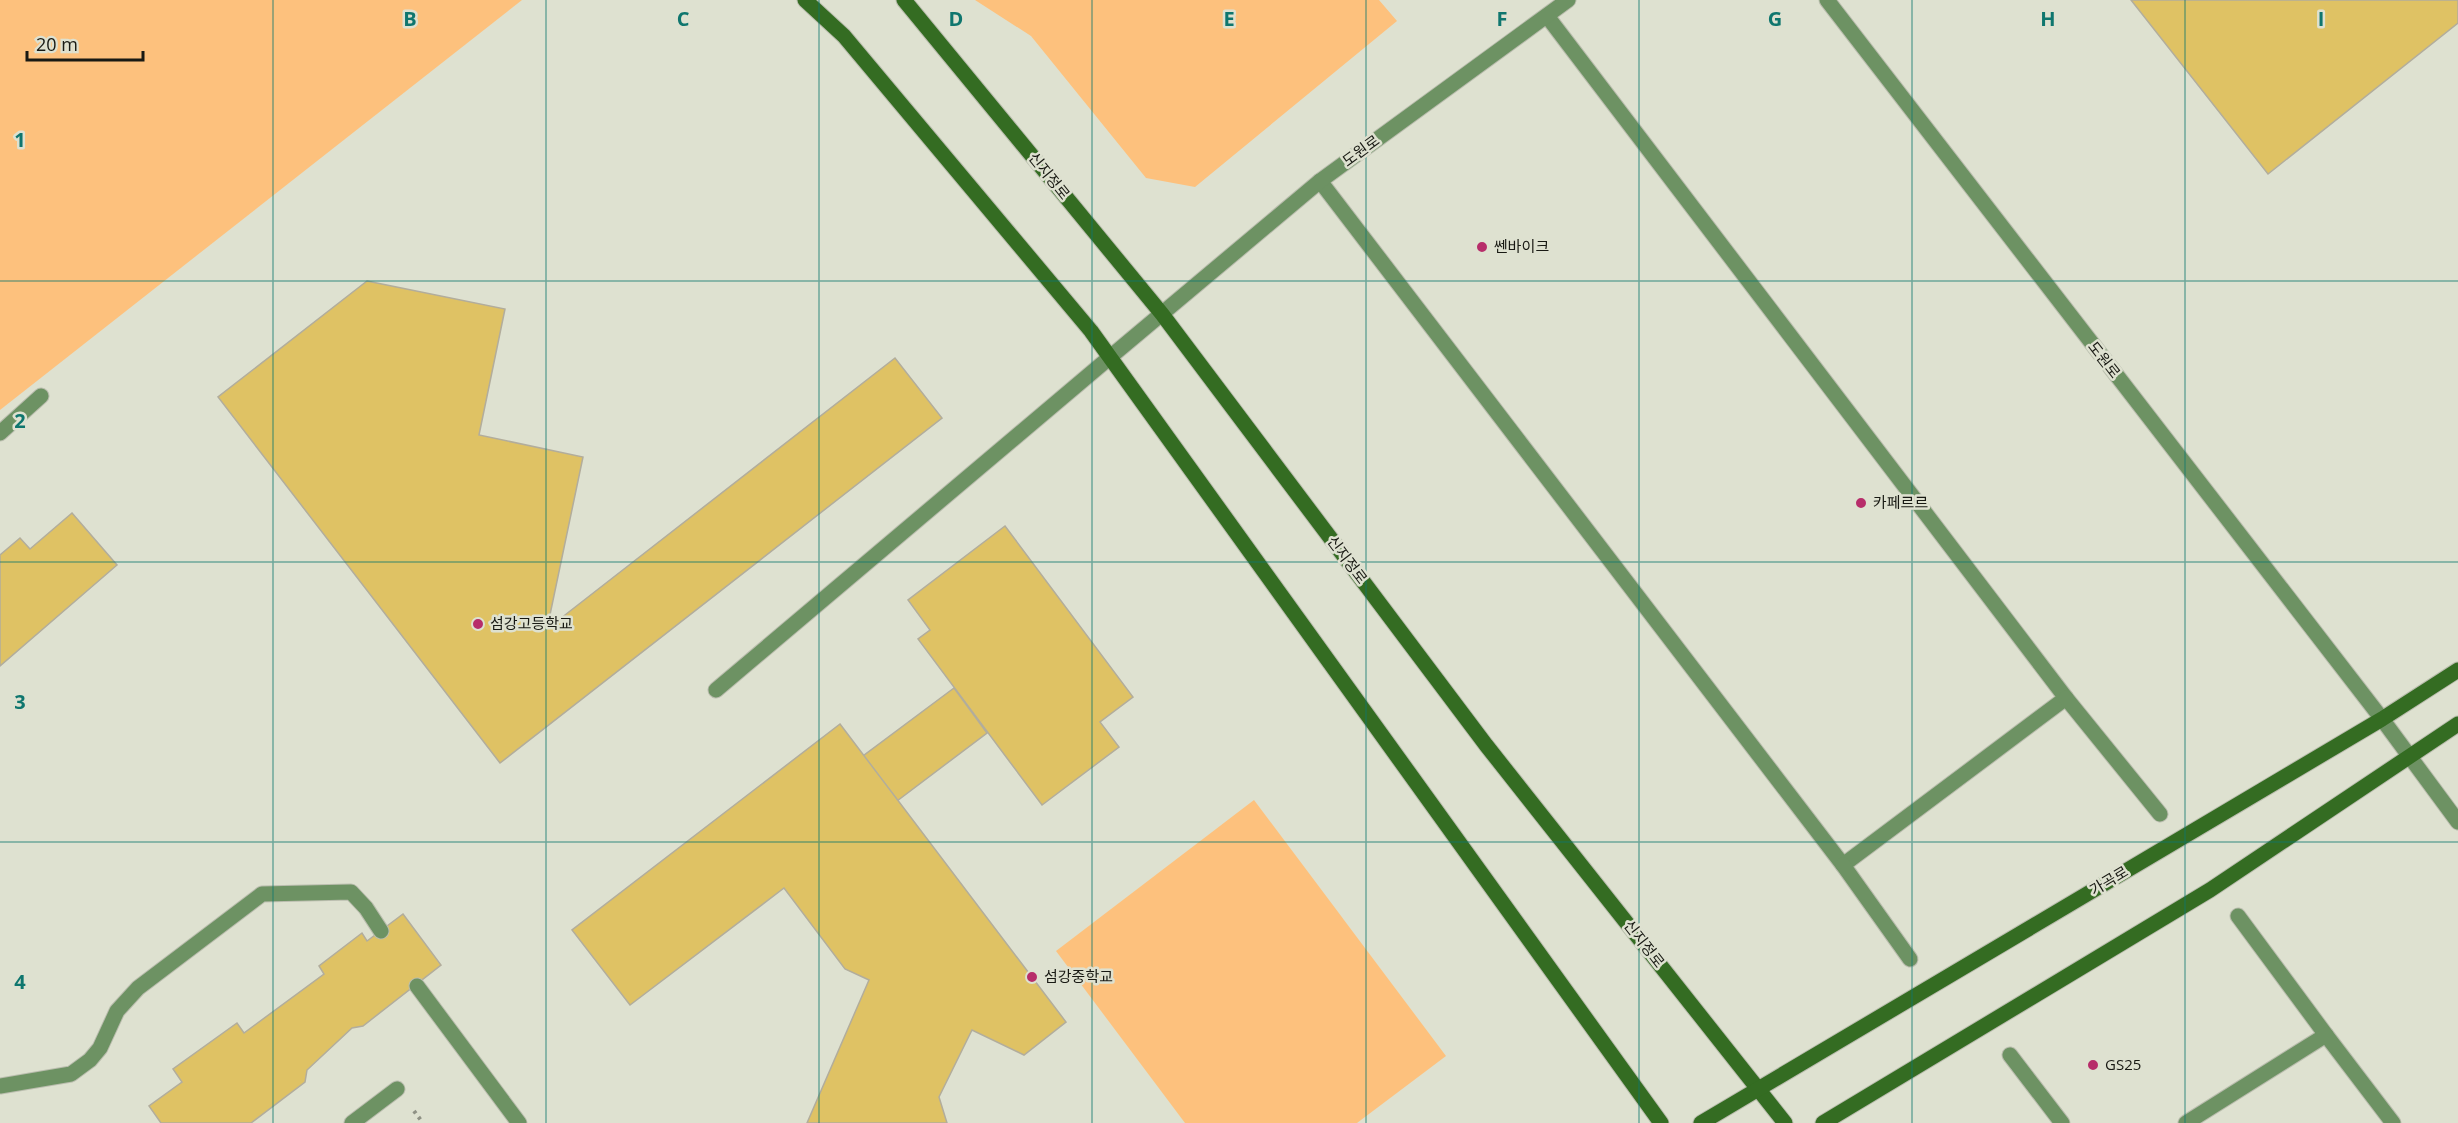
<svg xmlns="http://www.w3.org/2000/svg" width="2458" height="1123" viewBox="0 0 2458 1123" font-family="'Open Sans','Noto Sans KR',sans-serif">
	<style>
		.green { fill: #fdc17d }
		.building { fill: #dfc264; stroke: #b2ad9c; stroke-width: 1.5 }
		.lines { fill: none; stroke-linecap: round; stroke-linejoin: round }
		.lane-casing { stroke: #babdae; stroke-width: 17 }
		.street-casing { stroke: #babdae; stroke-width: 17 }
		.secondary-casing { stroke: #babdae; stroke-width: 17 }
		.path { stroke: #8f9185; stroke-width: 4; stroke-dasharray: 3 4.5; stroke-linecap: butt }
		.lane { stroke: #6d9263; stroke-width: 15 }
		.street { stroke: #6d9263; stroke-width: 15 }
		.secondary { stroke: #346c22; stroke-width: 15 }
		.grid { fill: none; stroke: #0f766e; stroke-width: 1.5; stroke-opacity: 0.55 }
		.poi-dot { fill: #b72d6a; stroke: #dee1d0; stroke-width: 2 }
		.labels { text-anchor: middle; stroke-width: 5; stroke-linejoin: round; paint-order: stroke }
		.street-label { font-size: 15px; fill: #181913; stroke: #dee1d0 }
		.poi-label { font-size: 15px; fill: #181913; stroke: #dee1d0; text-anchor: start }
		.grid-label { font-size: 20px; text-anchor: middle; font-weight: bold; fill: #0f766e; stroke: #dee1d0; stroke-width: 5; stroke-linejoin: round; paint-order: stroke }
	</style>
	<rect width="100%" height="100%" fill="#dee1d0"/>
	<g class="green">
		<path d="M0,0h522l-522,410z"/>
		<path d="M975,0h404l18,21 -202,166 -49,-9 -115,-142z"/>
		<path d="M1254,800l192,256 -89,67h-172l-129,-172z"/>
	</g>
	<g class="building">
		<path d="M2131,0h327v23l-190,151z"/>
		<path d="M367,281l138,28 -26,126 104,22 -36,172 348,-271 47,60 -442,345 -282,-366z"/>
		<path d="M72,513l45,52 -117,101v-111l20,-17 10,11z"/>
		<path d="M1005,526l128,171 -33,25 19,25 -77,58 -124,-166 12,-9 -22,-30z"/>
		<path d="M954,688l33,45 -90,68 -34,-45z"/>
		<path d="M840,724l226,298 -42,33 -52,-25 -33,67 8,26h-140l62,-143 -24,-11 -61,-81 -154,117 -58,-75z"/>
		<path d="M403,914l38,51 -78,61 -11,2 -45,42 -2,12 -54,41h-90l-12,-17 33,-24 -9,-13 64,-46 7,10 80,-59 -5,-8 43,-33 5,8z"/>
	</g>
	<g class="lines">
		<g class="lane-casing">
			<g id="lane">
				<path d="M0,433l41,-37"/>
				<path d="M716,690l393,-332"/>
				<path d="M417,986l102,137"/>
				<path d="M0,1086l71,-12 19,-14 10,-12 17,-37 21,-23 124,-94 89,-2 15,16 15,23"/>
				<path d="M352,1123l45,-34"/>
			</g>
		</g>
		<g class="street-casing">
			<g id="street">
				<path d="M1827,0l555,719 76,103"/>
				<path d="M1320,181l523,684 223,-167 -519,-682"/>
				<path d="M1109,358l211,-177 248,-181"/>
				<path d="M2066,698l94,116"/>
				<path d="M1843,865l67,94"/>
				<path d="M2238,916l88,119"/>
				<path d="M2010,1055l52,68"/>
				<path d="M2186,1123l140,-88 67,88"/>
			</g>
		</g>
		<g class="secondary-casing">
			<g id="secondary">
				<path d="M805,0l39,36 247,295 570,792"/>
				<path d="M904,0l258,314 324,431 299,378"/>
				<path d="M1701,1123l681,-404 76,-49"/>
				<path d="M1823,1123l387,-233 248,-166"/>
			</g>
		</g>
		<path class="path" d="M414,1111l9,12"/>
		<use href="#lane" class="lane"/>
		<use href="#street" class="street"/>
		<use href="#secondary" class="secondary"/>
	</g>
	<path class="grid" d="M273,0v1123M546,0v1123M819,0v1123M1092,0v1123M1366,0v1123M1639,0v1123M1912,0v1123M2185,0v1123M0,281h2458M0,562h2458M0,842h2458"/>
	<g class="poi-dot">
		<circle cx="1482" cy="247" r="6"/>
		<circle cx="1861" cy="503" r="6"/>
		<circle cx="478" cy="624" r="6"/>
		<circle cx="1032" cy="977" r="6"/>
		<circle cx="2093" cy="1065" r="6"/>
	</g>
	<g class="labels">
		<g class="street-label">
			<text transform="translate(1361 151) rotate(-36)" y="5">도원로</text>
			<text transform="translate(1049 176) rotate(51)" y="5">신지정로</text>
			<text transform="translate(2104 360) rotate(52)" y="5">도원로</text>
			<text transform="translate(1347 560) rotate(53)" y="5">신지정로</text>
			<text transform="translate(2109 881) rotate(-31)" y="5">가곡로</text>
			<text transform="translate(1644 944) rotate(52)" y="5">신지정로</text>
		</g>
		<g class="poi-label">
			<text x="1494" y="252">쎈바이크</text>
			<text x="1873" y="508">카페르르</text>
			<text x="490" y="629">섬강고등학교</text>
			<text x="1044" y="982">섬강중학교</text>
			<text x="2105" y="1070">GS25</text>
		</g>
	</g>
	<g class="grid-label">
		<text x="410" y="26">B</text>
		<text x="683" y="26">C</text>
		<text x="956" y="26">D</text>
		<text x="1229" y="26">E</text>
		<text x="1502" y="26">F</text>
		<text x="1775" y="26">G</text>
		<text x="2048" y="26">H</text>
		<text x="2321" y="26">I</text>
		<text x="20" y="147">1</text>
		<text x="20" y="428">2</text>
		<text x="20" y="709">3</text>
		<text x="20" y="989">4</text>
	</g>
	<path d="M27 51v9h116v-9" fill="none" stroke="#181913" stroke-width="3"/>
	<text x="36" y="51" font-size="18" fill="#181913" stroke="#dee1d0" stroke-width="4.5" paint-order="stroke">20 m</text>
</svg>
